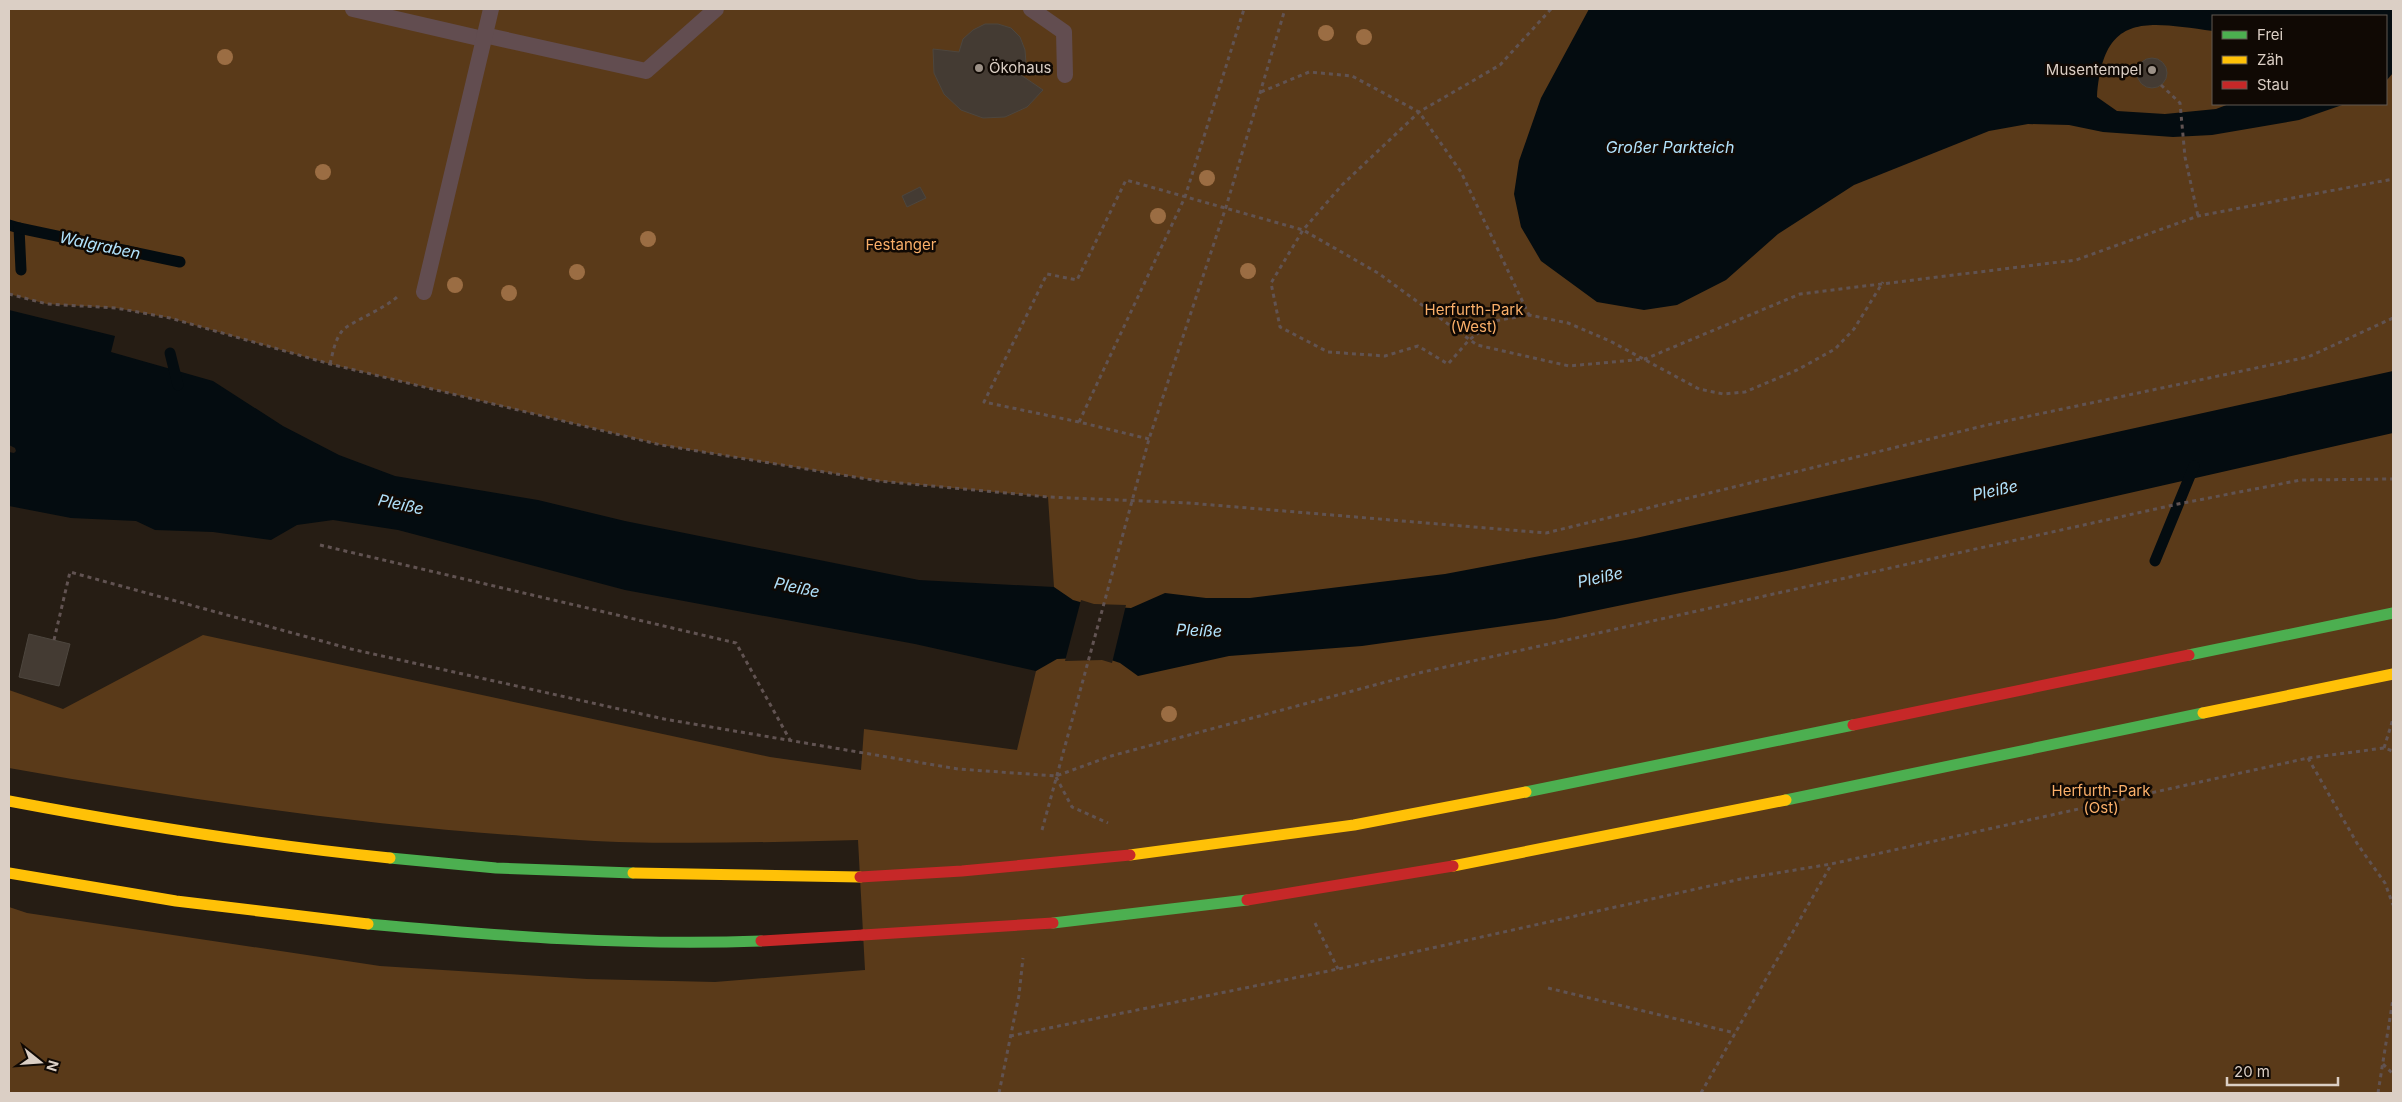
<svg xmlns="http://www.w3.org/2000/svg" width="2402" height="1102" viewBox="0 0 2402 1102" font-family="Inter,sans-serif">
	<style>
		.green { fill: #5a3a19; fill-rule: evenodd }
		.water { fill: #040c10 }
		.pier { fill: #261d14 }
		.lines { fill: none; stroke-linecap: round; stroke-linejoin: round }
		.stream { stroke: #040c10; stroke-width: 11 }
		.building { fill: #443b33; stroke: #4d463e }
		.path { stroke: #615352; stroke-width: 3; stroke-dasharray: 4 4; stroke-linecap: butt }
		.lane { stroke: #624d50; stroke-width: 16 }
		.fast { stroke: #4caf50; stroke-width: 11 }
		.slow { stroke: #ffc107; stroke-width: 11 }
		.jam { stroke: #c62828; stroke-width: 11 }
		.fast-bridge { stroke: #4caf50; stroke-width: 11 }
		.slow-bridge { stroke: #ffc107; stroke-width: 11 }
		.jam-bridge { stroke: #c62828; stroke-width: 11 }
		.tree { fill: #9b6d43 }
		.poi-dot { fill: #9c9187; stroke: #100904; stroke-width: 2 }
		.labels { text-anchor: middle; stroke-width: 5; stroke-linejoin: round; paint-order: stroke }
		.poi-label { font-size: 15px; fill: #dbcfc5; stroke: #100904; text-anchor: start }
		.park-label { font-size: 15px; fill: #faaf69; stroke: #100904 }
		.water-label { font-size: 16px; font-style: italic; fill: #b1e2fc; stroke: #100904 }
	</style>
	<rect width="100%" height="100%" fill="#261d14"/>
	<path class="green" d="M9,9h2384v1084h-2384v-186l18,6 353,53 207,13 128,3 150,-12 -7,-130c-80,2 -160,4 -240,2 -31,-1 -63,-4 -94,-6 -173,-12 -345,-38 -515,-68v-78l54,19 140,-74 567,122 91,13 3,-41 153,21 19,-79 18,-84 -6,-90 -169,-16 -218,-36 -331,-81 -160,-46 -54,-10 -69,-4 -38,-10zM2213,16h173v88h-173z"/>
	<g class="water">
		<path d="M1589,9h804v64l-7,8v-65h-173v15c-67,-9 -110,-20 -116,66l20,14 48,3 51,-5 13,-5h116l-46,16 -87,15 -39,2 -70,-5 -34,-7 -41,-1 -39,7 -135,54 -76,49 -52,46 -49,25 -33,5 -47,-8 -56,-41 -20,-34 -7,-33 5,-33 22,-63z"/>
		<path d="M9,310l106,26 -4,16 102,29 70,45 56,29 56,21 143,24 87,21 294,59 135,7 19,13 21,6 37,2 34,-15 41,5h44l195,-24 191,-36 757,-167v62l-602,137 -236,49 -193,27 -133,10 -91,20 -18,-13 -18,-6 -45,2 -21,12 -121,-27 -290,-54 -227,-60 -65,-10 -36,5 -26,15 -58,-8 -58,-2 -19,-9 -65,-3 -62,-12v-54l5,1 2,-2 -1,-3 -6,-3z"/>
	</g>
	<path class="pier" d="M1081,600l13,4 32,1 -14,58 -10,-3 -37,1z"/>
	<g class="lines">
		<g class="stream">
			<path d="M9,225l10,3 2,42"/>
			<path d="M19,228l161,34"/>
			<path d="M170,353l8,32"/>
			<path d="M2155,561l39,-95"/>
		</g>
	</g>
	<g class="building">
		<path d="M985,24h13l13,4 9,9 5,13 1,13 -5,12 22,15 -16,17 -22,10 -22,1 -22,-8 -17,-16 -10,-21 -1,-24 26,3 4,-13 10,-9z"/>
		<circle cx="2152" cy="73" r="15"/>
		<path d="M920,187l6,11 -19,9 -5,-11z"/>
		<path d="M29,634l41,10 -11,42 -40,-9z"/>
	</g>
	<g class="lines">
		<g class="path">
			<path d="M1551,9l-51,56 -81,47 -77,73 -39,45 -32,53 9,44 48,25 57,4 33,-10 30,18 21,-24 25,-19 35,-6 39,8 42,18 89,48 24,5 22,-2 52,-22 38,-21 19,-20 29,-47"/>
			<path d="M2161,85l19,18 5,54 13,59"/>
			<path d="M1261,92l48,-20 43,4 67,36 42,60 68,143"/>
			<path d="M9,294l38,10 69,4 54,10 160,46 331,81 218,36 169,16 141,6 357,30 441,-108 321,-68 85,-39"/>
			<path d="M330,364c3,-12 5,-24 12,-33 6,-8 43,-22 56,-35"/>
			<path d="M1079,422l106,-225 59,-188"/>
			<path d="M1149,439l-70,-17 -95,-20 63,-128 30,6 49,-100 177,50 75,43 99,72 92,21 76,-7 155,-65 276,-34 122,-44 195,-37"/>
			<path d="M320,545l416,98 54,97"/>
			<path d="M54,640l16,-68 281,77 313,70 294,50 98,7 55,-20 312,-84 755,-168 123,-24 92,-1"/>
			<path d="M2384,748l9,-29"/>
			<path d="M2308,758l50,87 27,38 8,22"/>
			<path d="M1056,777l16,30 36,16"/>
			<path d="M1042,830l107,-391 77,-232 59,-198"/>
			<path d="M1315,923l23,46"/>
			<path d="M1548,988l187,45"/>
			<path d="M1010,1036l328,-67 403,-90 90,-15 477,-106 76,-10 9,3"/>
			<path d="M2383,1064l10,10"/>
			<path d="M999,1093l20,-98 4,-37"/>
			<path d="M1701,1093l130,-228"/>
			<path d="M2378,1093l15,-94"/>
		</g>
		<g class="lane">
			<path d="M353,9l130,30"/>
			<path d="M1031,9l33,23 1,43"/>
			<path d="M484,35l162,36 70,-62"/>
			<path d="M424,292l67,-283"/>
		</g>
		<g class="fast">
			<path d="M390,858l106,10 137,5"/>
			<path d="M368,924c130,12 262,22 393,17"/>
		</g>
		<g class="slow">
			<path d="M9,801c127,24 253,44 381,57"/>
			<path d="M9,873l167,28 192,23"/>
			<path d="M633,873l227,4"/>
		</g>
		<path class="jam" d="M761,941l102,-6"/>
		<g class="fast-bridge">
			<path d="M2189,655l204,-42"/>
			<path d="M1526,792l327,-67"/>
			<path d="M1786,800l417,-87"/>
			<path d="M1053,923l194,-23"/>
		</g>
		<g class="slow-bridge">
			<path d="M2203,713l190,-39"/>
			<path d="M1130,855l224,-30 172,-33"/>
			<path d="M1453,866l333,-66"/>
		</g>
		<g class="jam-bridge">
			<path d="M1853,725l336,-70"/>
			<path d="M860,877l102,-6 168,-16"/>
			<path d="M1247,900l206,-34"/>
			<path d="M863,935l190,-12"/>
		</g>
	</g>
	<g class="tree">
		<circle cx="1326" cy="33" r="8"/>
		<circle cx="1364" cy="37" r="8"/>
		<circle cx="225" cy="57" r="8"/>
		<circle cx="323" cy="172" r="8"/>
		<circle cx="1207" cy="178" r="8"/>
		<circle cx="1158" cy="216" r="8"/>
		<circle cx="648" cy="239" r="8"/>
		<circle cx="1248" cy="271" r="8"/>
		<circle cx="577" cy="272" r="8"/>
		<circle cx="455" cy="285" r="8"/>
		<circle cx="509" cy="293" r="8"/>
		<circle cx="1169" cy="714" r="8"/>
	</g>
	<g class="poi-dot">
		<circle cx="979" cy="68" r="5"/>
		<circle cx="2152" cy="70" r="5"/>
	</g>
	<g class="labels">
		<g class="poi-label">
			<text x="989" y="73">Ökohaus</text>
			<text x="2142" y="75" text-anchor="end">Musentempel</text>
		</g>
		<g class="park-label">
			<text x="901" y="250">Festanger</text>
			<text x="1474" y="315">Herfurth-Park<tspan x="1474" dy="17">(West)</tspan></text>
			<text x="2101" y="796">Herfurth-Park<tspan x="2101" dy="17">(Ost)</tspan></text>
		</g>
		<g class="water-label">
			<text x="1670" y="153">Großer Parkteich</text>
			<text transform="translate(100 245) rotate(12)" y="6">Walgraben</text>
			<text transform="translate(1995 490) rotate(-12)" y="6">Pleiße</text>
			<text transform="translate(401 504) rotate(12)" y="6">Pleiße</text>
			<text transform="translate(1600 577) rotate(-12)" y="6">Pleiße</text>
			<text transform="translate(797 587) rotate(12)" y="6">Pleiße</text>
			<text transform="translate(1199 630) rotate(2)" y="6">Pleiße</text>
		</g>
	</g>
	<rect width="2402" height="1102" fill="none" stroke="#dbcfc5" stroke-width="20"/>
	<rect x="2212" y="15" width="175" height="90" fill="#100904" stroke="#615851"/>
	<rect x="2222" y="31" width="25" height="8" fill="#4caf50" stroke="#615851"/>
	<text x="2257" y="40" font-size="15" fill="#dbcfc5">Frei</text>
	<rect x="2222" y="56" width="25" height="8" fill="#ffc107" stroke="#615851"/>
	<text x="2257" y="65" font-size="15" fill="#dbcfc5">Zäh</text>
	<rect x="2222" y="81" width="25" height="8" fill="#c62828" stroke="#615851"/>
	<text x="2257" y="90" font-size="15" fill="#dbcfc5">Stau</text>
	<g transform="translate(40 1062) rotate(107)" stroke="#100904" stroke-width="4" paint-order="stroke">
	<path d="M0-4L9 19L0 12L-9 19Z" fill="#dbcfc5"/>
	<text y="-8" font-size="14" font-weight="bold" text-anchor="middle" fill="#dbcfc5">N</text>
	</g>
	<path d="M2227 1077v8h111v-8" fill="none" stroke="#dbcfc5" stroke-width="2.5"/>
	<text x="2234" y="1077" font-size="15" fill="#dbcfc5" stroke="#100904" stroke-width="4" paint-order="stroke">20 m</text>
</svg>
